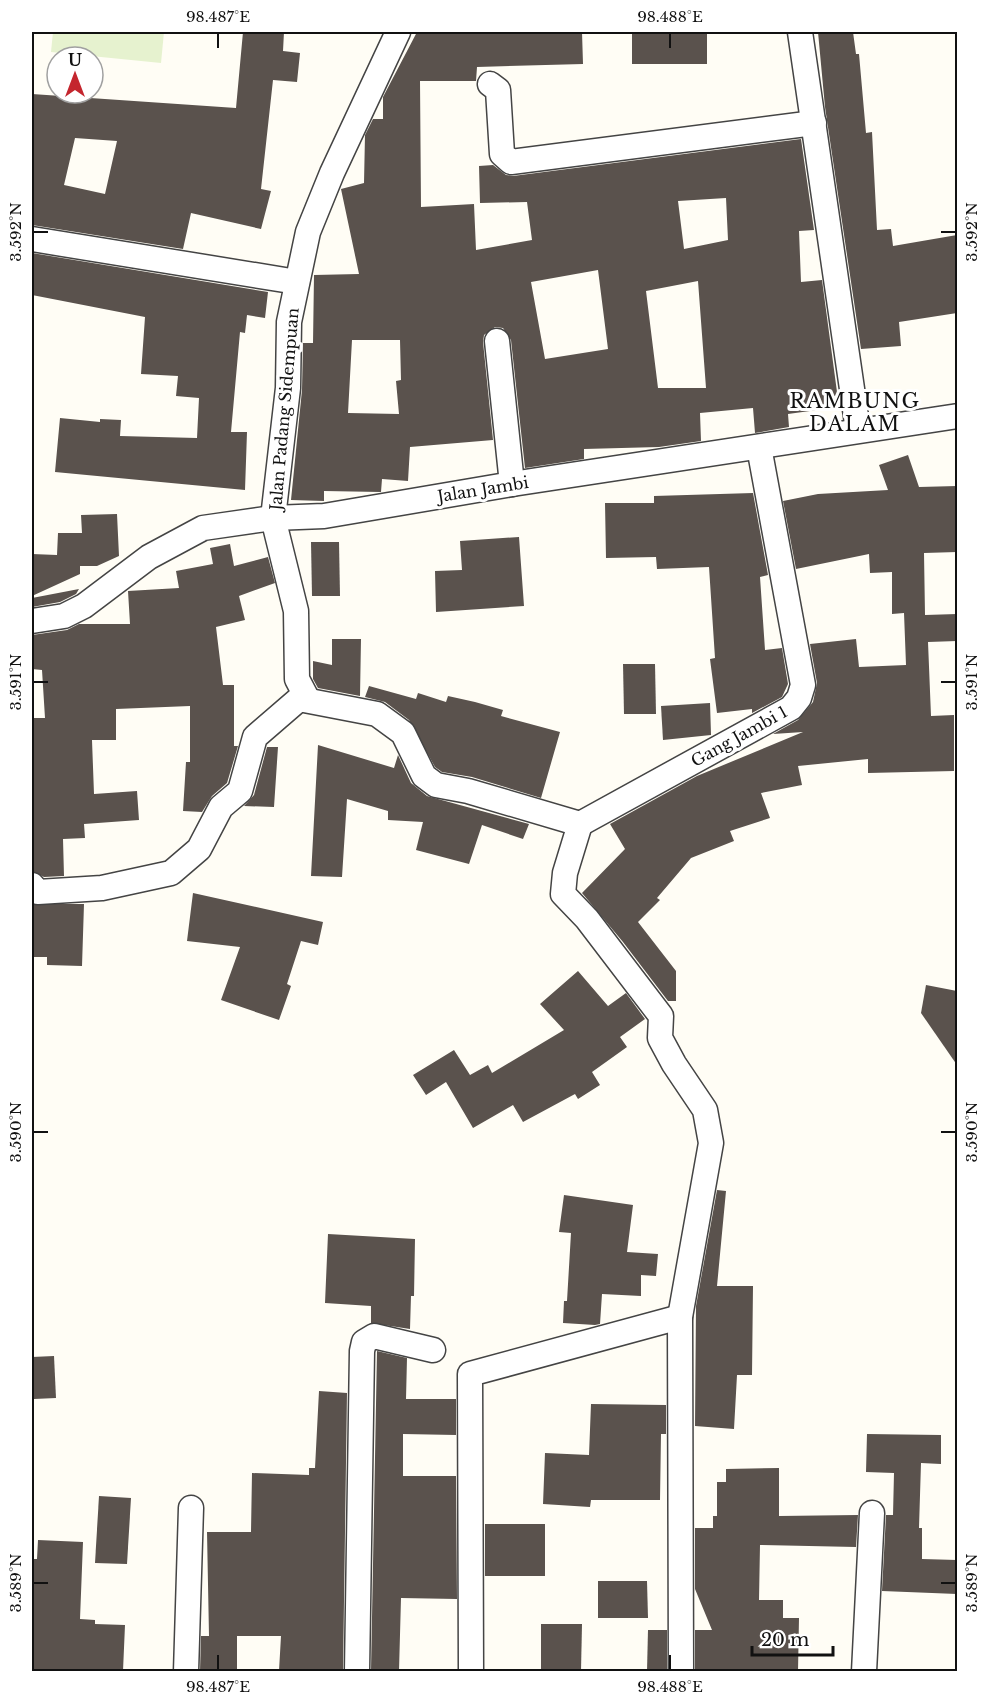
<svg xmlns="http://www.w3.org/2000/svg" width="989" height="1703" viewBox="0 0 989 1703" font-family="'Libre Baskerville',serif">
	<style>
		.pitch { fill: #e6f2cf }
		.building { fill: #5a524d; fill-rule: evenodd }
		.lines { fill: none; stroke-linecap: round; stroke-linejoin: round }
		.minor-casing { stroke: #444; stroke-width: 27 }
		.minor { stroke: #fff; stroke-width: 24 }
		.ticks { fill: none; stroke: #111; stroke-width: 2 }
		.labels { text-anchor: middle; stroke-width: 6; stroke-linejoin: round; paint-order: stroke }
		.street-label { font-size: 16px; fill: #111; stroke: #fff }
		.quarter-label { font-size: 20px; letter-spacing: 1.5px; fill: #111; stroke: #fff }
		.neatline { fill: none; stroke: #111; stroke-width: 2 }
		.ticks-label { font-size: 15px; text-anchor: middle; fill: #111 }
	</style>
	<rect width="100%" height="100%" fill="#fffdf5"/>
	<path class="pitch" d="M53,32h111l-3,31 -110,-11z"/>
	<g class="building">
		<path d="M243,32h41l-1,19 17,2 -3,29 -24,-2 -12,109 10,2 -10,38 -70,-16 -8,36 -151,-24v-131l204,14zM75,138l42,3 -12,53 -41,-9z"/>
		<path d="M417,32h165l1,32 -106,3 -1,14h-56l1,126 53,-3 2,46 56,-10 -5,-38 -47,1 -1,-37 14,-1 13,10 7,1 288,-37 13,91 -15,1 2,51 21,-2 17,127 -51,7 1,13 -34,6 -2,-25 -53,5 1,28 -42,6 -75,2v10l-59,9 -14,-128 -8,-12 -8,-1 -11,8 -1,7 10,98 -83,7 -2,34 -26,-2 -1,13 -57,-1v10l-33,-1 11,-110 1,-47h10l1,-68 45,-1 -18,-85 23,-6 1,-48 8,-16h10v-22zM726,198l2,42 -44,9 -6,-48zM598,270l10,79 -63,10 -14,-77zM698,281l8,107h-48l-12,-97zM352,340h48l1,40 -5,1 3,33 -51,-1z"/>
		<rect x="632" y="32" width="75" height="32"/>
		<path d="M818,32h35l3,22h3l7,79 6,-1 5,98 14,-1 2,17 64,-11v78l-58,9 2,24 -40,3 -36,-242z"/>
		<path d="M32,253l236,39 -3,26 -18,-3 -2,18 -5,-1 -9,100h16l-2,58 -190,-18 5,-54 40,4v-3l21,1 -1,16 77,2 2,-40 -23,-2 2,-20 -37,-2 4,-57 -113,-22z"/>
		<path d="M908,455l11,32 38,-1v66l-33,1 1,62 32,-1v27l-29,1 3,74 23,-1v56l-86,2v-14l-70,7 4,19 -41,8 9,25 -40,13 4,10 -43,17 -34,40 3,2 -22,22 38,49v30h-8l-45,-59 -41,-49 43,-44 -15,-25 87,-48 106,-44 -30,2 25,-14 15,-18 4,-19 -7,-39 46,-5 3,28 47,-2 -2,-52 -12,1v-42l-22,1 -1,-19 -73,15 -13,-68 35,-7 70,-4 -9,-25z"/>
		<path d="M753,493l15,82 -8,2 5,73 17,-2 6,36 -6,13 -30,16v-4l-35,4 -7,-54 5,-1 -6,-91 -52,2 -1,-12 -50,1 -1,-55h49v-7z"/>
		<path d="M117,514l2,42 -22,10h-17v8l-48,22v-42l25,1 1,-22h24l-1,-18z"/>
		<path d="M519,537l5,69 -88,6 -1,-41 27,-1 -2,-29z"/>
		<path d="M311,542h28l1,54h-28z"/>
		<path d="M230,544l4,22 34,-9 7,26 -36,13 6,24 -29,7 7,58h11v61h4l-11,37 -15,13 -10,16 -19,-1 3,-49h4v-56l-74,3v31h-24l2,54 43,-3 2,29 -55,4 1,14 -22,1 1,37 -20,1 -12,-6v-153h13l-3,-48 -10,-1v-34l35,-5 12,-6h51l-2,-33 51,-3 -3,-17 37,-7 -3,-16z"/>
		<path d="M79,589l-3,5 -16,8 -28,5v-9z"/>
		<path d="M332,639h29l-1,57 -42,-8 -5,-9v-18l19,4z"/>
		<path d="M623,664h32l1,50h-32z"/>
		<path d="M369,686l47,13 2,-6 28,9 2,-6 27,6 28,8 -2,6 59,16 -19,66 -69,-21 -30,-5 -7,-5 -26,-47 -24,-18 -20,-5z"/>
		<path d="M710,703l1,32 -48,5 -2,-34z"/>
		<path d="M318,745l76,23 4,-13 13,28 16,13 102,28 -6,15 -41,-14 -13,39 -53,-14 7,-28 -35,-2v-9l-41,-12 -5,78 -31,-1z"/>
		<path d="M267,747h11l-4,60 -30,-1 10,-11z"/>
		<path d="M193,893l130,29 -5,23 -17,-4 -14,43 4,2 -12,34 -58,-20 19,-53 -53,-6z"/>
		<path d="M32,904h52l-2,62 -35,-1v-8h-15z"/>
		<path d="M578,971l30,35 18,-13 19,26 -25,18 7,10 -35,25 8,13 -22,14 -3,-5 -52,28 -10,-17 -40,23 -27,-46 -20,13 -13,-20 41,-25 16,25 18,-10 4,8 72,-43 -24,-26z"/>
		<path d="M926,985l31,6v74l-36,-52z"/>
		<path d="M717,1190l9,1 -9,95h36l-1,89h-15l-3,54 -39,-3 1,-120z"/>
		<path d="M564,1195l69,10 -6,47 31,2 -2,22 -15,-1v21l-39,-2 -2,30 -5,1 -32,-2 1,-22h3l4,-68 -12,-1z"/>
		<path d="M328,1234l87,5 -1,57h-3l-1,33 -39,-6v-17l-46,-3z"/>
		<path d="M377,1351l30,7 -1,41h50v36l-53,-1v42h53l1,123 -56,-1 -2,73h-28z"/>
		<path d="M54,1356l2,42 -22,1 -2,-42z"/>
		<path d="M319,1391l28,2 -4,278h-64l2,-35h-44v35h-37l1,-35h8l-2,-104h44l1,-59 57,2v-7h6z"/>
		<path d="M591,1404l75,1v29h-5l-1,66h-69l-1,7 -47,-3 2,-51 44,2z"/>
		<path d="M867,1434l74,1v29l-20,-1 -2,65h3v31l35,1v34l-75,-3 4,-76h7l1,-42 -28,-1z"/>
		<path d="M779,1468v48l79,-1 -2,32 -96,-2 -1,55h24v18h16l-1,53h-103v-41h17l-17,-41v-61h18v-12h4v-34h9v-13z"/>
		<path d="M99,1496l32,2 -4,66 -32,-1z"/>
		<rect x="485" y="1524" width="60" height="52"/>
		<path d="M38,1540l45,2 -3,77 15,1v4l30,1 -2,46h-91v-112h5z"/>
		<path d="M598,1581h49l1,37h-50z"/>
		<path d="M541,1624h41l-1,47h-40z"/>
		<path d="M648,1630h19v41h-20z"/>
	</g>
	<g class="lines">
		<g class="minor-casing">
			<g id="minor">
				<path d="M800,32l58,398"/>
				<path d="M490,84l8,6 4,64 9,8 303,-39"/>
				<path d="M32,239l265,43"/>
				<path d="M497,341l15,143"/>
				<path d="M32,621l32,-5 20,-10 65,-49 54,-29 70,-10 51,-2 188,-32 446,-68"/>
				<path d="M308,700l-11,-21 -1,-68 -23,-93 15,-130 1,-66 19,-90 24,-59 66,-141"/>
				<path d="M580,824l-15,49 -2,21 24,25 74,97 -1,22 14,26 31,46 6,33 -31,174 1,355"/>
				<path d="M580,824l211,-116 8,-10 4,-13 -44,-238"/>
				<path d="M32,885l6,7 64,-4 69,-15 28,-24 22,-42 19,-16 15,-54 44,-38 78,15 26,19 21,43 12,9 32,6 112,33"/>
				<path d="M186,1672l5,-164"/>
				<path d="M357,1672l5,-321 2,-9 10,-6 59,14"/>
				<path d="M471,1672l-1,-298 210,-57"/>
				<path d="M864,1672l8,-159"/>
			</g>
		</g>
		<use href="#minor" class="minor"/>
	</g>
	<path class="ticks" d="M218,33v15M670,33v15M33,232h15M941,232h15M33,682h15M941,682h15M33,1132h15M941,1132h15M33,1583h15M941,1583h15M218,1655v15M670,1655v15"/>
	<g class="labels">
		<g class="street-label">
			<text transform="translate(284 409) rotate(-85)" y="6">Jalan Padang Sidempuan</text>
			<text transform="translate(483 489) rotate(-9)" y="6">Jalan Jambi</text>
			<text transform="translate(739 736) rotate(-29)" y="6">Gang Jambi 1</text>
		</g>
		<g class="quarter-label">
			<text x="855" y="408">RAMBUNG<tspan x="855" dy="23">DALAM</tspan></text>
		</g>
	</g>
	<rect width="989" height="1703" fill="none" stroke="#ffffff" stroke-width="66"/>
	<g transform="translate(75 75)"><circle r="28" fill="#ffffff" stroke="#a0a0a0" stroke-width="1.5"/>
	<path d="M0-4.5L10 22L0 15L-10 22Z" fill="#c4262e"/>
	<text y="-9" font-size="16" font-weight="bold" text-anchor="middle" fill="#111111">U</text>
	</g>
	<path d="M752 1646v9h81v-9" fill="none" stroke="#111111" stroke-width="3"/>
	<text x="761" y="1646" font-size="18" fill="#111111" stroke="#ffffff" stroke-width="4.5" paint-order="stroke">20 m</text>
	<rect x="33" y="33" width="923" height="1637" class="neatline"/>
	<g class="ticks-label">
		<text x="218" y="22">98.487°E</text>
		<text x="670" y="22">98.488°E</text>
		<text transform="translate(16 232) rotate(-90)" y="5">3.592°N</text>
		<text transform="translate(972 232) rotate(-90)" y="5">3.592°N</text>
		<text transform="translate(16 682) rotate(-90)" y="5">3.591°N</text>
		<text transform="translate(972 682) rotate(-90)" y="5">3.591°N</text>
		<text transform="translate(16 1132) rotate(-90)" y="5">3.590°N</text>
		<text transform="translate(972 1132) rotate(-90)" y="5">3.590°N</text>
		<text transform="translate(16 1583) rotate(-90)" y="5">3.589°N</text>
		<text transform="translate(972 1583) rotate(-90)" y="5">3.589°N</text>
		<text x="218" y="1692">98.487°E</text>
		<text x="670" y="1692">98.488°E</text>
	</g>
</svg>
